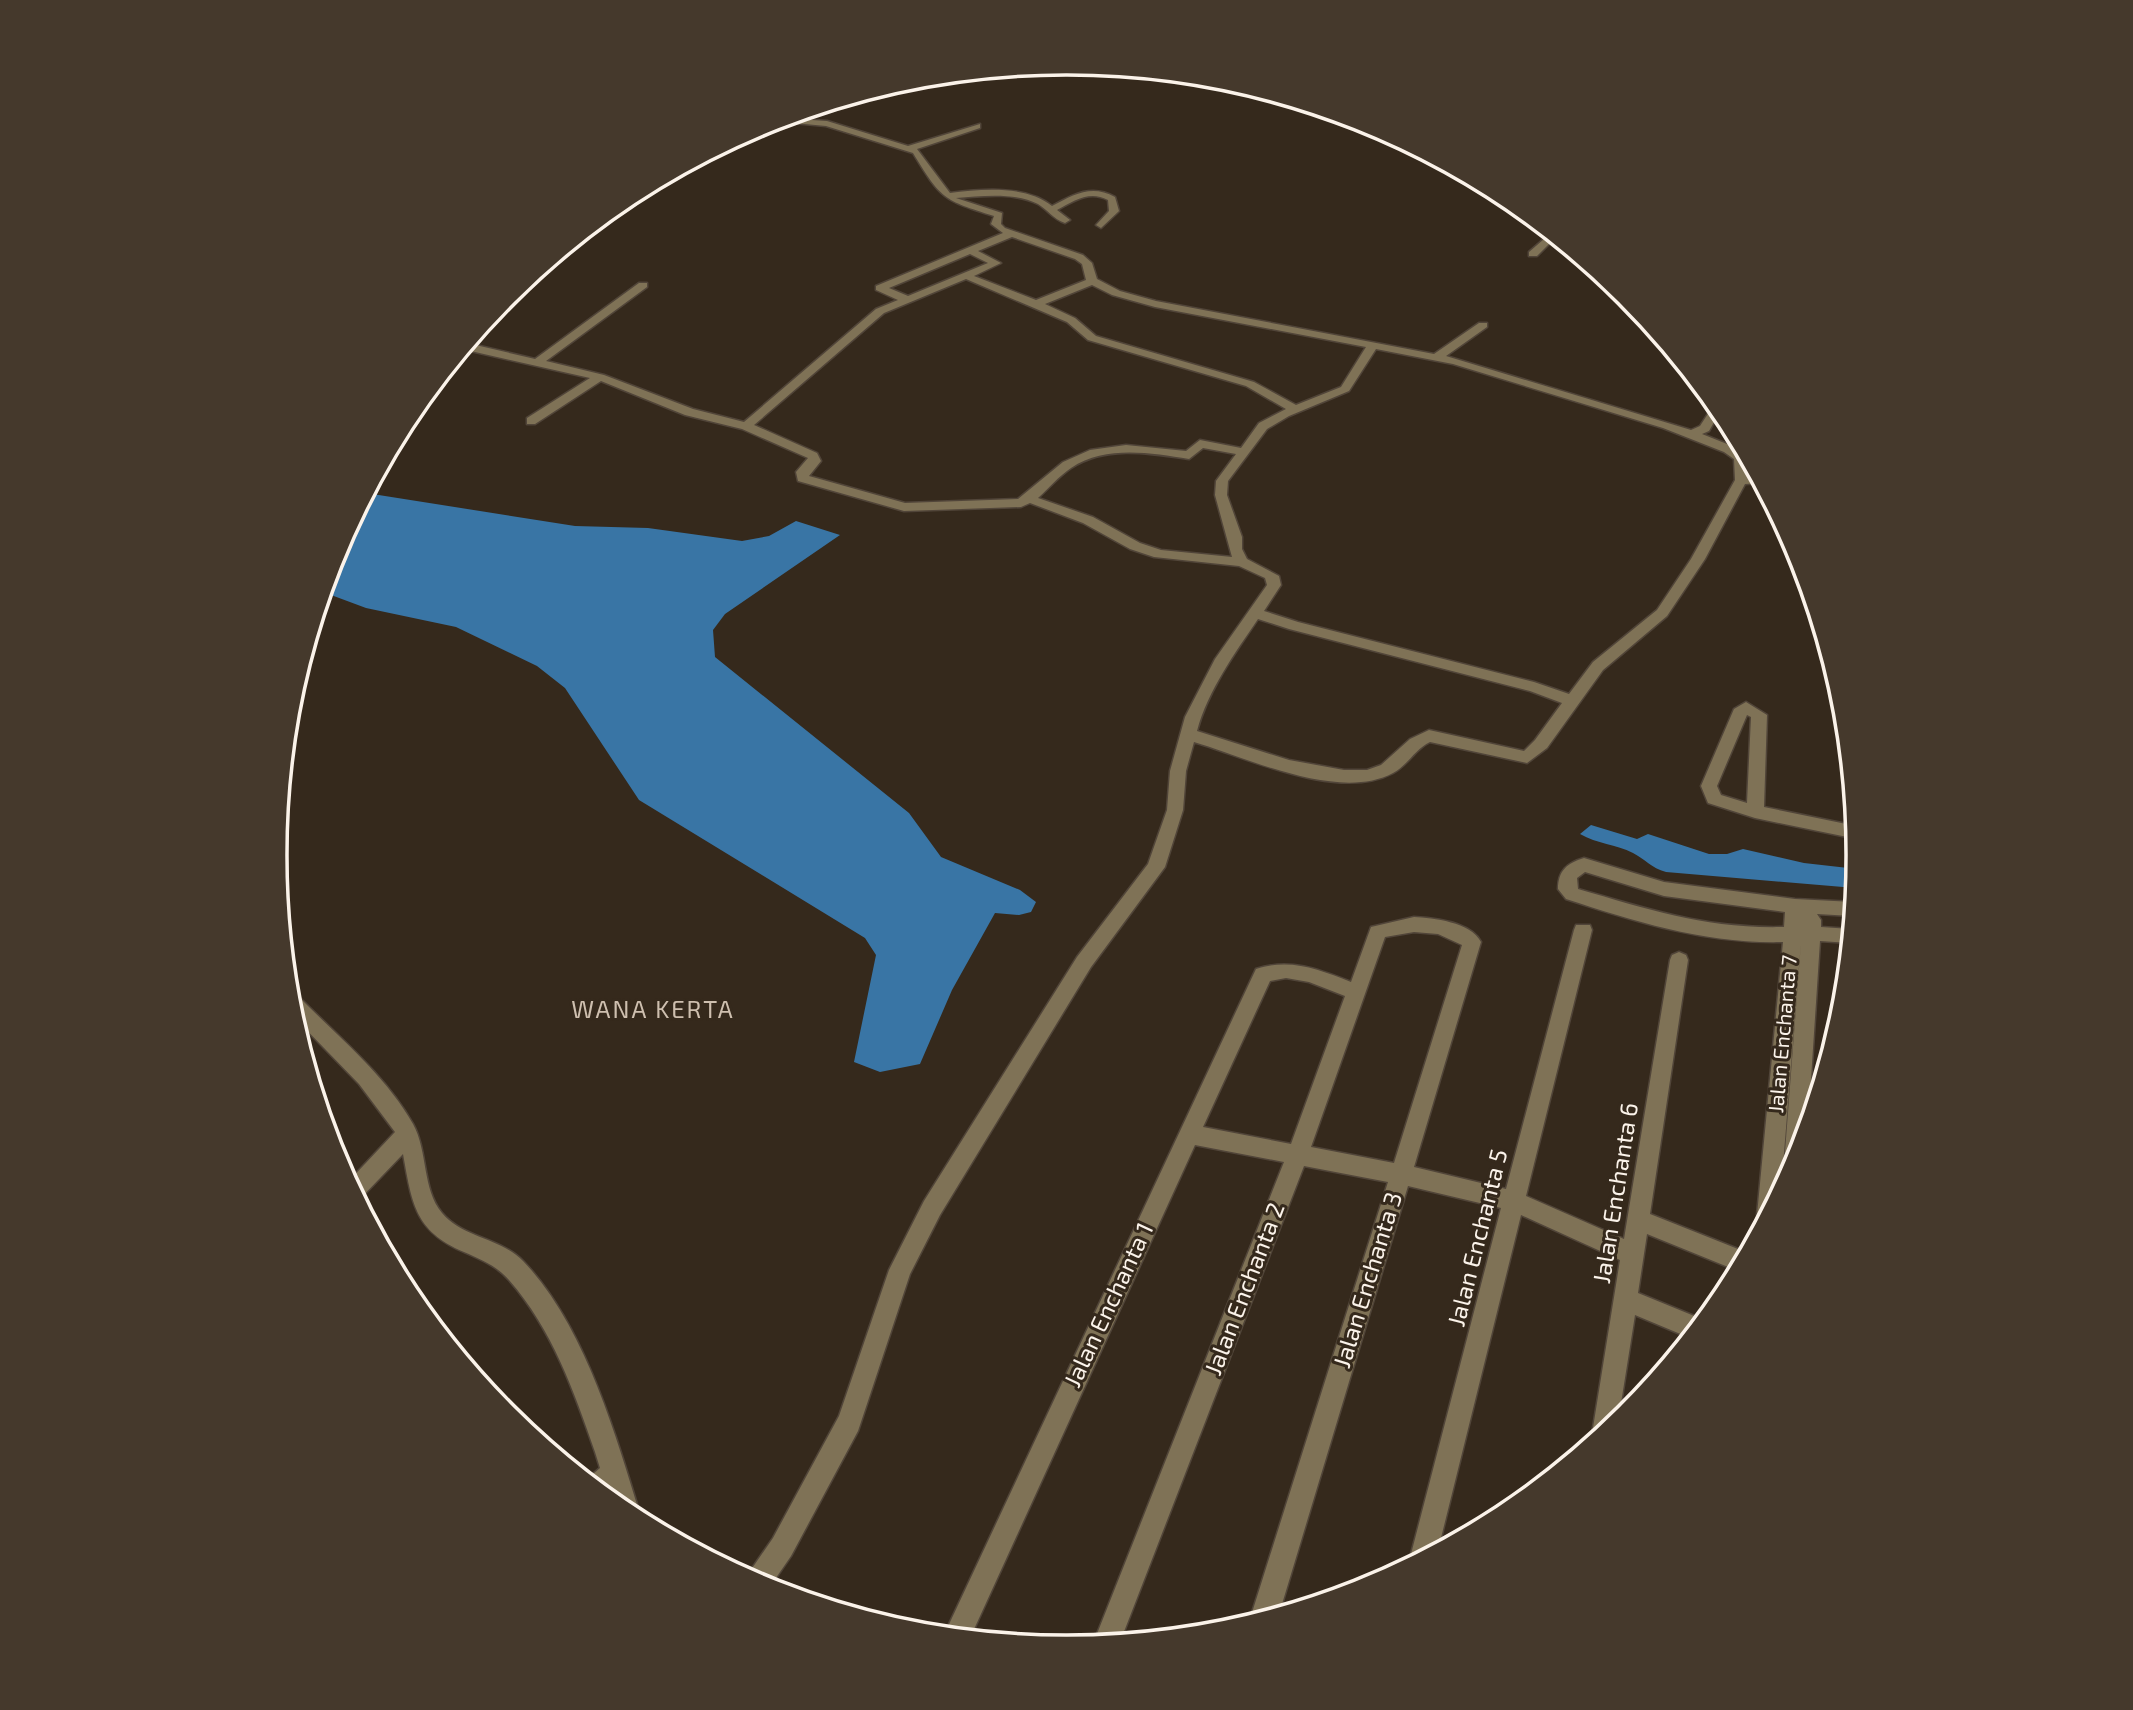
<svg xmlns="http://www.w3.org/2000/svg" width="2133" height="1710" viewBox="0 0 2133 1710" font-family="'Exo 2',sans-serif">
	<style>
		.water { fill: #3975a5 }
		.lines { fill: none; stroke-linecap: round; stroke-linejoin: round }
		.minor-casing { stroke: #514539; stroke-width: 3 }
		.minor { fill: #7f7256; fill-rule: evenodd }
		.labels { text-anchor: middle; stroke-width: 6; stroke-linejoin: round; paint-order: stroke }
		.street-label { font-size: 21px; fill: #fbf3ea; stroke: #35291c }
		.quarter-label { font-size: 24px; letter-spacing: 2px; fill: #cebfaf; stroke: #35291c }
		.near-street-label { font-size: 24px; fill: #fbf3ea; stroke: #35291c }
		.rim { fill: none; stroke: #fbf3ea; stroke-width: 3.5 }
	</style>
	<rect width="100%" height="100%" fill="#35291c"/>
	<g class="water">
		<path d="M366,493l209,33 73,2 94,13 27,-5 27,-15 44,14 -115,79 -12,16 2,27 194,156 32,44 79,33 16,12 -5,10 -12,3 -24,-2 -43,77 -32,74 -40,8 -26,-10 22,-107 -11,-17 -226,-138 -74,-112 -28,-22 -81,-39 -90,-19 -43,-16 12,-40z"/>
		<path d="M1591,825l46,14 11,-5 61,20h18l16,-5 61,14 53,6 -2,19 -189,-16c-15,-4 -21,-13 -33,-19 -17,-9 -36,-9 -53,-19z"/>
	</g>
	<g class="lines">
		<g class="minor-casing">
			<g id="minor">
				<path d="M1122,69l126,17 23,7 -145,-22z"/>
				<path d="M781,118l46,3 81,25 72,-22v4l-63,21 33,44c32,-4 76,-8 102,13 22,-12 40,-22 63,-9l4,14 -18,17 -5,-3 13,-14 -1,-11c-19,-10 -34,1 -51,10l13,10 -5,3c-12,-4 -17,-13 -27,-19 -24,-12 -56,-8 -82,-6l46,15 -1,11 4,4 78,27 9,8 5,16 23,12 36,10 278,53 45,-31h8v4l-41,29 245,74 9,-4 15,-23 6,7 -12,21 -7,3 30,12 12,9 3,21h11l4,7 -17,1 -40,75 -38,57 -64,54 -56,78 -20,15 -97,-21c-15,7 -22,23 -37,31 -54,29 -145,-15 -199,-31l-8,29 -3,39 -18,57 -74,100 -151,248 -30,59 -52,157 -67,125 -22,32 -23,-11 27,-39 66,-122 50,-146 35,-69 153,-244 71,-93 19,-54 3,-39 15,-54 30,-58 52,-74 -2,-7 -26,-12 -85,-9 -24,-8 -47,-26 -53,-20 -9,4 -117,4 -106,-30 -2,-9 12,-14 -66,-29 -57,-14 -84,-34 -66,43h-8v-6l63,-40 -128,-29 5,-6 68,16 104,-76h8v4l-101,74 58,14 89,34 51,13 132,-113 22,-9 -22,-10v-4l127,-53 -12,-9 3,-8c-51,-16 -53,-17 -81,-63l-87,-27 -54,-5zM1012,237l63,22 7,5 4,16 -50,20 -62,-24 27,-13 -23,-12zM970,254l18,9 -80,33 -19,-8zM966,279l101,43 21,18 158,46 40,23 -27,14 -18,25 -41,-8 -14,11 -60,-6 -36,5 -27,12 -45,37 -113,4 -96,-27 12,-15 -4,-8 -63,-28 130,-112zM1092,285l20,10 43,12 211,40 -25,40 -45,18 -42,-23 -158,-46 -21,-18 -30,-14zM1376,349l77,15 210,64 61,24 10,7 1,21 -44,79 -34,51 -64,52 -24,32 -35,-12 -236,-60 -34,-11 17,-26 -2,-9 -32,-17 -5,-10v-12l-15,-42 1,-14 39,-52 22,-13 60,-25zM1203,448l33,6 -20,27 -1,14 17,62 -71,-7 -21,-7 -47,-26 -55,-19c11,-10 21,-22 33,-30 35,-23 79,-15 118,-9zM1258,619l31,10 241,62 32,12 -27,37 -11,11 -95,-21 -19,9 -29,26 -14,5h-23l-55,-10 -92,-29c11,-41 38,-78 61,-112z"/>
				<path d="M1551,233l5,4 -19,19h-8v-4z"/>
				<path d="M1746,702l21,13 -3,92 92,19 1,13 -102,-21 -47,-15 -7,-17 33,-77zM1747,715l4,2 -4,86 -26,-8 -4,-9z"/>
				<path d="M1584,858l80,24 131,17 59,3 -2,14 -35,-2 4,6v7l30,2 -1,14 -30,-2 -12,184 -10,33 -8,15 -6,-8 17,-223 -20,248 -18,34 -6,-9 26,-273c-77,2 -146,-20 -217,-43l-8,-10c0,-18 9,-26 26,-31zM1585,872l79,24 121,16 -1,15c-78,2 -133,-17 -206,-38l-1,-11z"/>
				<path d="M1414,917c19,1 57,5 67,25l-67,225 92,22 68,-259 2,-5h14l2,5 -66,266 98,43 46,-279 2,-5 7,-3 7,3 2,5 -38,254 98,39 -10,18 -91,-37 -9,59 66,27 -14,18 -55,-23 -17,107 -23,19 -3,-7 28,-174 -99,-45 -83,335 -26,14 -2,-6 91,-350 -93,-22 -129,428 -27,8 -2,-3 138,-437 -84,-16 -184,476 -27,2 191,-482 -89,-17 -225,493 -26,-3 312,-666c34,-11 62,0 95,13l20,-55zM1414,932l24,2 24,11 -68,218 -83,-16 74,-210zM1286,978l23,4 36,14 -54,148 -88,-17 67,-146z"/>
				<path d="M289,992l7,2c40,41 88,79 117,130 15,27 9,65 29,89 21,25 59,25 81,48 61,63 92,172 117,253l-2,5 -28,-19 -2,-6 -3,2 -19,-16 14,-12 -5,-16c-21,-61 -43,-123 -86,-172 -12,-14 -29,-21 -45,-28 -50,-21 -52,-50 -61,-98l-45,47 -10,-19 47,-50 -36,-48 -67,-69z"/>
			</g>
		</g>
		<use href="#minor" class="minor"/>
	</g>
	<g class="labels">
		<g class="street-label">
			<text transform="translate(1783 1034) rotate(-85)" y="7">Jalan Enchanta 7</text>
		</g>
		<g class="quarter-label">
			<text x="653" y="1018">WANA KERTA</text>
		</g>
		<g class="near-street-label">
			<text transform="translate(1616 1193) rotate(-81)" y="8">Jalan Enchanta 6</text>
			<text transform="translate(1478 1238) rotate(-76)" y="8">Jalan Enchanta 5</text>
			<text transform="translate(1368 1280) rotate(-73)" y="8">Jalan Enchanta 3</text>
			<text transform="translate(1245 1289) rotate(-69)" y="8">Jalan Enchanta 2</text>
			<text transform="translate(1109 1305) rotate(-65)" y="8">Jalan Enchanta 1</text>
		</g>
	</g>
	<path d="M0 0H2133V1710H0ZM1066 75H1067A779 779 0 0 1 1846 854V856A779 779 0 0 1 1067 1635H1066A779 779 0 0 1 287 856V854A779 779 0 0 1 1066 75Z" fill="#45392c" fill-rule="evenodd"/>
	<path class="rim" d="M1066 75H1067A779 779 0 0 1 1846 854V856A779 779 0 0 1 1067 1635H1066A779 779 0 0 1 287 856V854A779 779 0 0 1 1066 75Z"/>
</svg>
